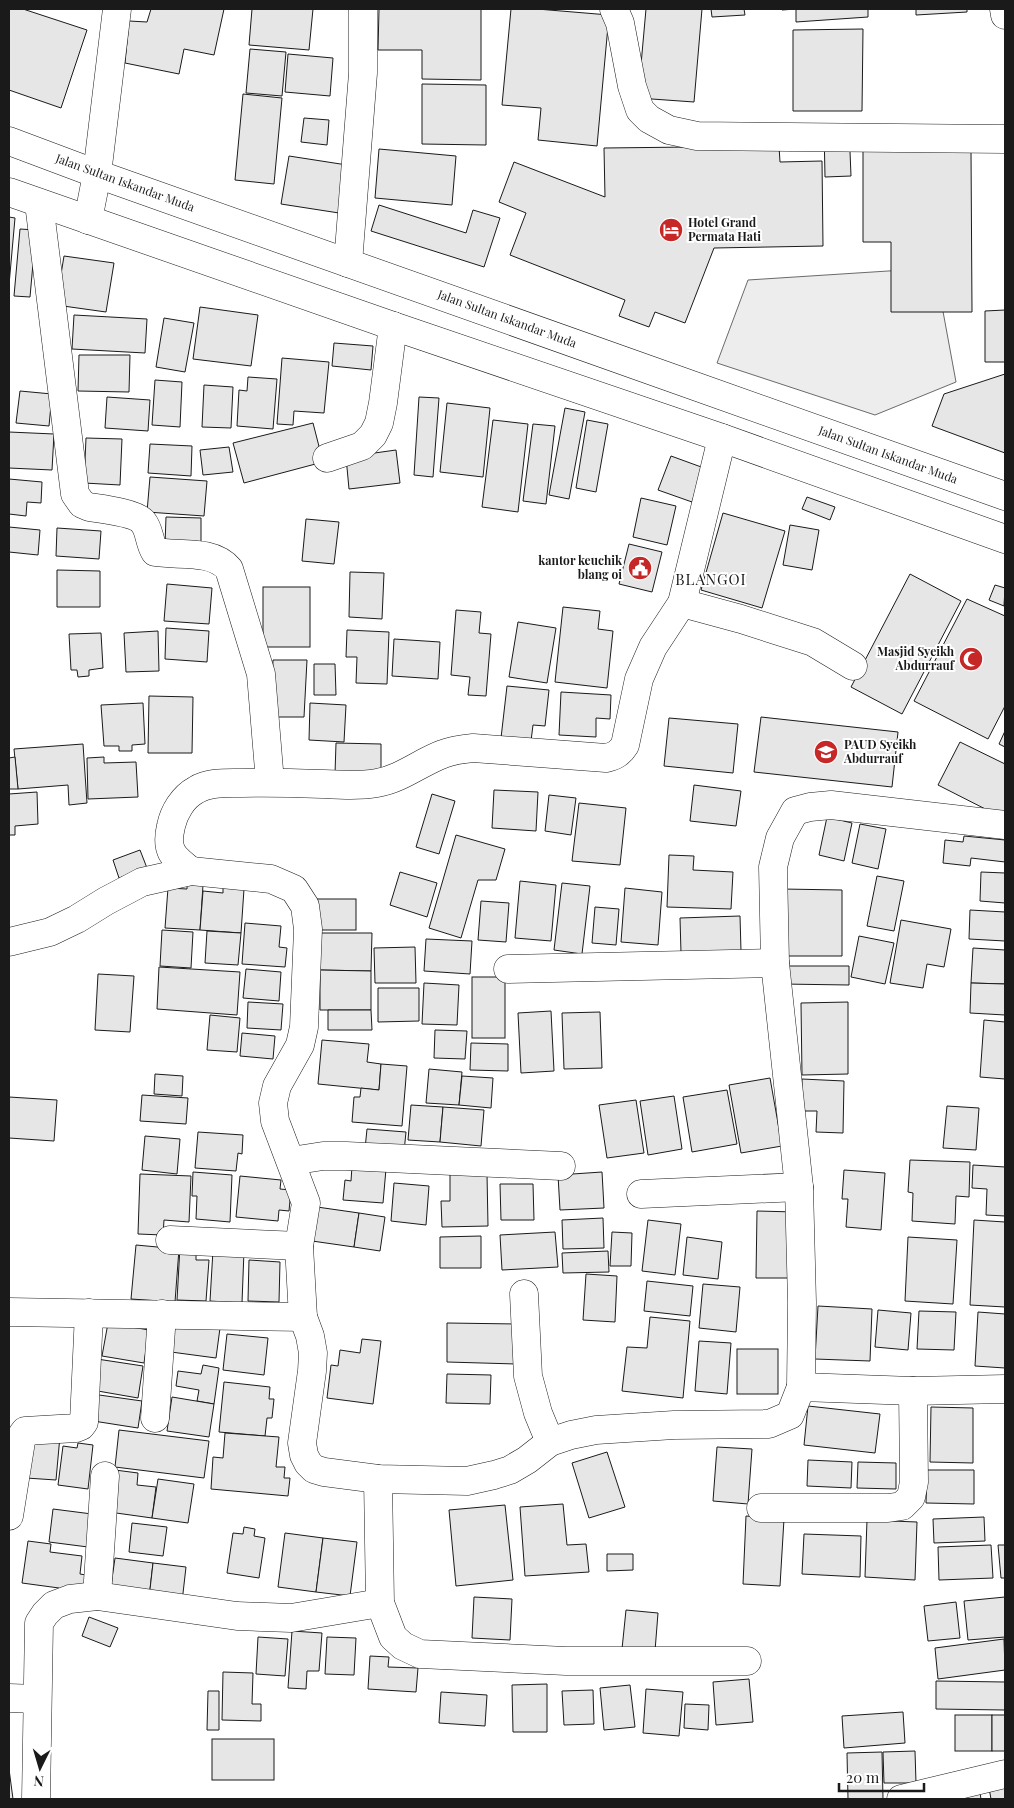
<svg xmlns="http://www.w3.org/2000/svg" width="1014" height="1808" viewBox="0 0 1014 1808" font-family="'Playfair Display',serif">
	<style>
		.built { fill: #ededed; stroke: #6a6a6a }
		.building { fill: #e6e6e6; stroke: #1a1a1a }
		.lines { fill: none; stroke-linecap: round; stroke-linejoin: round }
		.minor-casing { stroke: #1a1a1a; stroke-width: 29 }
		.highway-casing { stroke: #1a1a1a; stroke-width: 29 }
		.minor { stroke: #fff; stroke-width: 28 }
		.highway { stroke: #fff; stroke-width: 28 }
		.labels { text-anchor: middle; stroke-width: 4; stroke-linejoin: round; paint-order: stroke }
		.street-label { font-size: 12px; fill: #1a1a1a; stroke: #fff }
		.poi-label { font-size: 12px; font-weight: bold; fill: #1a1a1a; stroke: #fff; text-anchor: start }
		.quarter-label { font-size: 15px; letter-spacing: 1px; fill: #1a1a1a; stroke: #fff }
	</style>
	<rect width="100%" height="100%" fill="#fff"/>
	<path class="built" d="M935,268l21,114 -81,33 -158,-52 31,-83z"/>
	<g class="building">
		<path d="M9,9h14l64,21 -26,78 -52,-18z"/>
		<path d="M151,9h73l-10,46 -30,-6 -5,25 -54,-11 4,-42 18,1z"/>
		<path d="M252,9h61l-4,41 -60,-5z"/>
		<path d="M379,9h102v71l-59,-1v-29h-44z"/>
		<path d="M511,9h26l72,6 -12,131 -59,-6 3,-32 -39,-3z"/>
		<path d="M646,9h56l-8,93 -56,-4z"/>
		<path d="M711,9h33l1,6 -33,2z"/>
		<path d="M782,9h86v8l-72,5v-13l-14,1z"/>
		<path d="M916,9h51v3l-51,3z"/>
		<path d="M863,29l-1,82h-69v-81z"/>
		<path d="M250,49l36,3 -4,44 -36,-3z"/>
		<path d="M288,54l45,4 -3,38 -45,-4z"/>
		<path d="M422,84l64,1v60l-64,-1z"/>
		<path d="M243,94l39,4 -8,86 -39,-4z"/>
		<path d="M304,118l25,2 -2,25 -26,-3z"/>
		<path d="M849,127l2,49 -26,1 -1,-49z"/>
		<path d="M779,146l1,16 42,-1 1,85 -109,2 -29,75 -30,-11 -6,15 -30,-11 6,-16 -115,-45 16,-42 -27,-11 15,-40 91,35 -1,-49z"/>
		<path d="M379,149l77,7 -4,49 -77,-7z"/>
		<path d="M863,150h108l1,162h-81v-70h-28z"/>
		<path d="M289,156l58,9 -8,48 -58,-9z"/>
		<path d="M379,205l87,28 7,-23 27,8 -16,49 -113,-36z"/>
		<path d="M9,217l6,1 -6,67z"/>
		<path d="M20,229l16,1 -6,67 -16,-1z"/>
		<path d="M64,256l50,7 -8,49 -50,-7z"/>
		<path d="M200,307l58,8 -7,51 -58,-7z"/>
		<path d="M1005,310v52h-20v-51z"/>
		<path d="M74,315l73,4 -2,34 -73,-4z"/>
		<path d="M164,318l30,5 -9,49 -29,-5z"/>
		<path d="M334,343l39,3 -2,24 -39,-4z"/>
		<path d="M79,355h51l-1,37 -51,-1z"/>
		<path d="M282,358l47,4 -5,51 -30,-2 -1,14 -16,-1z"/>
		<path d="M1005,374v79l-73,-27 12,-32z"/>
		<path d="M248,377l29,2 -4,50 -36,-3 2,-36 8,1z"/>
		<path d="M155,380l27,2 -2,45 -28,-2z"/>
		<path d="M204,385l29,2 -2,41 -29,-1z"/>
		<path d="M20,391l32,3 -3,32 -33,-3z"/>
		<path d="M107,397l43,3 -2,31 -43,-3z"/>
		<path d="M419,397l20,1 -6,79 -19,-2z"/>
		<path d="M447,403l43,5 -7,69 -43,-5z"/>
		<path d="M565,408l20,4 -16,87 -20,-4z"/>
		<path d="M493,420l35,4 -10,88 -36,-5z"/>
		<path d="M587,420l21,4 -12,68 -20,-4z"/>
		<path d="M313,423l10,39 -79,21 -11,-40z"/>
		<path d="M533,424l22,2 -9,78 -23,-3z"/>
		<path d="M9,432l45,2 -2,36 -43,-2z"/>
		<path d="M86,438l36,1 -2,46 -36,-2z"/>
		<path d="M150,444l42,2 -1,30 -43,-3z"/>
		<path d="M229,447l4,25 -30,3 -3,-25z"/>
		<path d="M396,450l4,33 -51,6 -3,-32z"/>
		<path d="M671,456l33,12 -12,34 -34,-12z"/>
		<path d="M150,477l57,4 -3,35 -57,-4z"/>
		<path d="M9,479l33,3 -1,21 -14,-1 -1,14 -17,-2z"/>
		<path d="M807,497l28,10 -5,13 -28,-11z"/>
		<path d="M641,498l35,8 -9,39 -34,-8z"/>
		<path d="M723,513l62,18 -23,77 -61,-18z"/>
		<path d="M166,517l35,1v29l-36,-2z"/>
		<path d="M306,519l33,3 -5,42 -32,-3z"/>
		<path d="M790,525l29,5 -7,40 -29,-5z"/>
		<path d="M9,527l31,3 -2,25 -29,-3z"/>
		<path d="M57,528l44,3 -2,28 -43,-3z"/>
		<path d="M629,544l33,8 -10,40 -33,-8z"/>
		<path d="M57,570l43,1v36h-43z"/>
		<path d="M350,572l34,1 -2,46 -33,-2z"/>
		<path d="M910,574l51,27 -59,113 -51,-27z"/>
		<path d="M167,584l45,4 -3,36 -45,-3z"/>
		<path d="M995,585l10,3 -1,18 -15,-6z"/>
		<rect x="263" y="587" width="47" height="60"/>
		<path d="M967,599l38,17v90l-17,33 -74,-38z"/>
		<path d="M563,607l37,4 -2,18 15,2 -6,57 -52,-6z"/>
		<path d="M456,610l25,2 -2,21 12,1 -5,62 -18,-1 2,-18 -19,-2z"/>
		<path d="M518,622l38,6 -9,55 -38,-6z"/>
		<path d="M166,628l43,3 -2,31 -42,-3z"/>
		<path d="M347,630l42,2 -2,52 -31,-1 1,-26h-11z"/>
		<path d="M158,631l1,40 -33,1 -2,-39z"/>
		<path d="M101,633l2,35 -14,2v6l-11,1 -1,-7h-6l-2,-36z"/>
		<path d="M394,639l46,3 -2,37 -46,-3z"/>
		<path d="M273,660h34l-3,57h-33z"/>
		<path d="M314,664h21l1,31h-22z"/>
		<path d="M507,686l42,4 -4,36 -12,-1 -2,16 -30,-3z"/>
		<path d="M561,692l50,3 -1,24 -14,-1v19l-37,-2z"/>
		<path d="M149,696l44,1 -1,56h-44z"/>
		<path d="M143,703l2,41 -13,1v6h-13v-5h-15l-3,-41z"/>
		<path d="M310,703l36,2 -2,37 -35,-2z"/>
		<path d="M761,717l137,15 -6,55 -138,-15z"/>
		<path d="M669,718l69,6 -5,49 -69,-7z"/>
		<path d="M1005,731v16l-6,-3z"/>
		<path d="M960,742l45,22v55l-67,-34z"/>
		<path d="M336,743l45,1v30h-46z"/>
		<path d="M83,744l4,59 -18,2 -1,-20 -50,4 -4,-40z"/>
		<path d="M15,757l3,32h-9v-31z"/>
		<path d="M104,757v6l32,-1 2,35 -50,2 -1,-41z"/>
		<path d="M694,785l47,6 -5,35 -46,-5z"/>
		<path d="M494,790l44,2 -2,39 -44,-3z"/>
		<path d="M37,792l1,32 -23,2v9h-6v-41z"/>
		<path d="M432,794l23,7 -16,53 -23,-7z"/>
		<path d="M549,795l27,3 -5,37 -26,-4z"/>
		<path d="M579,803l47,5 -6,57 -48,-4z"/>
		<path d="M827,817l25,6 -8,38 -25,-6z"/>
		<path d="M860,824l26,5 -8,40 -26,-6z"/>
		<path d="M456,835l49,14 -9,31h-18l-17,58 -32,-10z"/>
		<path d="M964,836l41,4v22l-34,-4 -1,8 -27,-3 2,-23 18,2z"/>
		<path d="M140,850l7,18 -28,10 -6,-18z"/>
		<path d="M669,855l25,1 -1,14 40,2 -2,37 -64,-2z"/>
		<path d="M400,872l37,11 -10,34 -37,-12z"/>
		<path d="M981,872l24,1v30l-25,-2z"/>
		<path d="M877,876l27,5 -10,50 -27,-5z"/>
		<path d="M520,881l36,4 -5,56 -36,-3z"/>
		<path d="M187,883l16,2 -3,45 -35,-2 3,-40 19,1z"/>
		<path d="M562,883l28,3 -8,68 -28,-4z"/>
		<path d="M223,888l21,1 -3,44 -41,-3 3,-39 20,2z"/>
		<path d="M625,888l37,4 -4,53 -37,-3z"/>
		<path d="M782,889l60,1v66h-61z"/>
		<rect x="317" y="899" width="39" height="31"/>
		<path d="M481,901l28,2 -3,39 -28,-2z"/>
		<path d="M595,907l24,2 -3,36 -24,-2z"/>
		<path d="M970,910l35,2v29l-36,-2z"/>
		<path d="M740,916l1,35 -60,2 -1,-35z"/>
		<path d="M901,920l50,9 -7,38 -17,-3 -4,24 -33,-5z"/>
		<path d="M245,923l36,3 -2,21 8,1 -2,19 -43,-3z"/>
		<path d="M162,930l31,2 -2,36 -31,-2z"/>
		<path d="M207,931l34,2 -3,32 -33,-2z"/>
		<path d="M320,933h52l-1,38 -51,-1z"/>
		<path d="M859,936l35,7 -9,41 -34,-7z"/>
		<path d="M426,939l46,2 -2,33 -46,-3z"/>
		<path d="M415,947l1,36h-41l-1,-35z"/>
		<path d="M973,948l32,2v34l-34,-1z"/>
		<path d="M782,966h67v19l-67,-1z"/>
		<path d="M159,967l81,5 -3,43 -80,-6z"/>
		<path d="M246,969l35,3 -2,29 -36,-3z"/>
		<path d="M320,970l51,1v39h-51z"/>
		<path d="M98,974l36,2 -4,56 -35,-2z"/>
		<rect x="472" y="977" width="33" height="61"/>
		<path d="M424,983l35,2 -2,40 -35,-1z"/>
		<path d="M971,983l34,1v31l-35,-2z"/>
		<path d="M378,988h41v33l-41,1z"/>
		<path d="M248,1002l35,2 -2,26 -34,-2z"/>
		<path d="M848,1002v72l-46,1 -1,-72z"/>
		<path d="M328,1010h43l1,20h-44z"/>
		<path d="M551,1011l3,60 -33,2 -3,-60z"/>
		<path d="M600,1012l2,56 -38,1 -2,-56z"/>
		<path d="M210,1015l30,3 -3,34 -30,-2z"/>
		<path d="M984,1020l21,2v57l-25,-2z"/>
		<path d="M435,1030l32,1 -2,28 -31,-1z"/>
		<path d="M242,1033l33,3 -2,23 -33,-3z"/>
		<path d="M322,1040l47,4 -2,18 14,2 -2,26 -61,-6z"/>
		<path d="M471,1043l37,1v27l-38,-1z"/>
		<path d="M381,1064l26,2 -5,60 -50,-4 2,-25h6l1,-9 18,2z"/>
		<path d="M429,1069l33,3 -3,33 -33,-2z"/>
		<path d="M155,1074l28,2 -1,20 -28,-2z"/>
		<path d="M462,1076l31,2 -2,30 -32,-3z"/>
		<path d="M770,1078l12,68 -41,7 -12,-68z"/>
		<path d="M802,1079l42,2 -1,52 -27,-1 1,-21h-16z"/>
		<path d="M727,1090l10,54 -45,8 -9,-55z"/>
		<path d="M142,1095l46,3 -2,26 -46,-3z"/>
		<path d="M674,1096l8,53 -34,6 -8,-54z"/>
		<path d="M9,1097l48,3 -3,41 -45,-3z"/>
		<path d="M636,1100l8,53 -37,5 -8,-53z"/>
		<path d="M411,1105l32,2 -3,35 -32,-2z"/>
		<path d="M947,1106l32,2 -3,42 -33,-2z"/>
		<path d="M443,1107l41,3 -3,36 -41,-4z"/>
		<path d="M367,1129l39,3 -2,20 -39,-3z"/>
		<path d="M198,1132l45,3 -1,19 -4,-1 -2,18 -41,-3z"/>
		<path d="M145,1136l35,3 -3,35 -35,-4z"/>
		<path d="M910,1160l60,2 -1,35 -13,-1 -1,28 -43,-3 1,-28 -5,-1z"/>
		<path d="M973,1165l32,2v49l-19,-1 1,-26 -15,-1z"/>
		<path d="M352,1166l34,3 -3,34 -40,-3 2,-20 6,1z"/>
		<path d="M844,1170l41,3 -4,57 -35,-3 2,-28h-6z"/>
		<path d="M193,1172l39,3 -2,47 -34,-3 1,-23h-5z"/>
		<path d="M602,1172l2,36 -44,2 -2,-35z"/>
		<path d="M140,1174l51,2 -2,46 -25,-2 -1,15 -25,-1z"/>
		<path d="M450,1174h37l1,52 -46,1 -1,-26h9z"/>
		<path d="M240,1176l41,4 -1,9 11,1 -2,21 -10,-1 -1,11 -42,-4z"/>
		<path d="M394,1183l35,3 -3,39 -35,-4z"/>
		<path d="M500,1184h33l1,36h-33z"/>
		<path d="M317,1207l42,6 -5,34 -42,-6z"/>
		<path d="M757,1211l38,1 -1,66h-38z"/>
		<path d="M359,1213l26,4 -5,34 -26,-4z"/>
		<path d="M603,1218l1,30 -41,1 -1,-29z"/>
		<path d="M648,1220l33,4 -6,51 -33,-4z"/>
		<path d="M974,1220l31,2v85l-35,-2z"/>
		<path d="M555,1232l3,35 -56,3 -2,-35z"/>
		<path d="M612,1232l20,1 -1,33h-21z"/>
		<path d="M481,1236v32h-41v-31z"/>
		<path d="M687,1237l35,5 -4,37 -35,-4z"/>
		<path d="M908,1237l49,3 -4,64 -48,-3z"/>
		<path d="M136,1245l43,4 -4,53 -44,-3z"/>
		<path d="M180,1247l16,1v12h13l-3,41 -29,-1z"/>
		<path d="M213,1250l31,1 -2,52 -32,-2z"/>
		<path d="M608,1251l1,21 -46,1 -1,-20z"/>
		<path d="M249,1260l31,2 -1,40 -31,-1z"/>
		<path d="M586,1274l31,2 -2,46 -32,-2z"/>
		<path d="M647,1281l46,5 -3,30 -46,-5z"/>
		<path d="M703,1284l37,3 -4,45 -37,-4z"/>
		<path d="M818,1306l54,3 -2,52 -55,-2z"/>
		<path d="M878,1310l33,3 -3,37 -33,-3z"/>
		<path d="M919,1311l37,1 -2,38 -37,-1z"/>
		<path d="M978,1312l27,2v54l-30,-2z"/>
		<path d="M650,1317l40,4 -7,77 -61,-7 5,-44 20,1z"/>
		<path d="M174,1322l46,6 -4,30 -45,-6z"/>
		<path d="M108,1323l41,7 -5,33 -42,-7z"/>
		<path d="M447,1323l70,1 -1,40 -69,-2z"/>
		<path d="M227,1334l41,4 -4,37 -41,-5z"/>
		<path d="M362,1339l19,2 -8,63 -46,-6 4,-33 7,1 2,-16 20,3z"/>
		<path d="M699,1341l32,2 -4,51 -32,-3z"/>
		<rect x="737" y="1349" width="41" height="45"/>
		<path d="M97,1359l46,7 -5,32 -46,-8z"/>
		<path d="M203,1365l16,3 -5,36 -17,-3 2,-11 -23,-4 2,-15 23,3z"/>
		<path d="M447,1374l44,1 -1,29 -44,-1z"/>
		<path d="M224,1382l46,5 -1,12h5l-2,19h-5l-2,18 -46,-4z"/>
		<path d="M92,1394l50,7 -4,27 -51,-8z"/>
		<path d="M172,1397l42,7 -5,33 -42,-6z"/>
		<path d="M808,1406l72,8 -5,39 -71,-8z"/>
		<path d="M931,1407l42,1v55l-43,-1z"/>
		<path d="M119,1430l90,11 -5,37 -89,-11z"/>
		<path d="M225,1433l54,4 -3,30h9l-1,11h6l-2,18 -77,-7 2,-32 10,1z"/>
		<path d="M36,1434l24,2 -4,44 -30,-2z"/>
		<path d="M78,1443l15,2 -5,44 -30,-4 5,-39 14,2z"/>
		<path d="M717,1447l35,2 -4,55 -35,-3z"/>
		<path d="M607,1452l18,55 -36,11 -17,-55z"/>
		<path d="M808,1460l44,2 -1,26 -44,-2z"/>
		<path d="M858,1462l38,1v26l-39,-1z"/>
		<path d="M115,1470l23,3 -1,12 19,2 -4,31 -43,-6z"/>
		<path d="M927,1470h47v34l-48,-1z"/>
		<path d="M158,1479l36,5 -6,39 -36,-5z"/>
		<path d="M563,1504l4,41 19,-1 3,28 -64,4 -5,-69z"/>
		<path d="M505,1505l8,75 -57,6 -7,-76z"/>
		<path d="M53,1509l39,5 -4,33 -39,-5z"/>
		<path d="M746,1516l38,3 -4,67 -37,-2z"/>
		<path d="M984,1517l1,24 -51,2 -1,-24z"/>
		<path d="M867,1520l50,2 -2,58 -50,-3z"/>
		<path d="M132,1523l35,4 -4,29 -34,-4z"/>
		<path d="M244,1527l11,2 -1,7 11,2 -6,40 -32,-5 6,-40 10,1z"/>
		<path d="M285,1533l38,5 -7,54 -38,-5z"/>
		<path d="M804,1534l57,2 -1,41 -58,-3z"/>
		<path d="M323,1538l34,4 -7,54 -34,-4z"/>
		<path d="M28,1541l23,3 -1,8 32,4 -2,18 6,1 -2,16 -26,8 1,-11 -37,-5z"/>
		<path d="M991,1545l2,33 -54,2 -1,-33z"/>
		<path d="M998,1545h7v33h-4z"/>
		<path d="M607,1554h26v16l-26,1z"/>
		<path d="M115,1558l38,5 -4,35 -39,-5z"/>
		<path d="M153,1563l33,4 -4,35 -33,-4z"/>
		<path d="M474,1597l38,2 -2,41 -38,-2z"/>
		<path d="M1005,1597v40l-37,3 -4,-39z"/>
		<path d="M956,1602l4,36 -32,3 -4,-35z"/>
		<path d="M626,1610l32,3 -3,38 -33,-2z"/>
		<path d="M89,1617l29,11 -8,19 -28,-11z"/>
		<path d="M292,1631l30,2 -3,38h-12l-1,18 -18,-1z"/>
		<path d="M258,1637l30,2 -3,37 -29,-2z"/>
		<path d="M327,1637l29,1 -2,37 -29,-1z"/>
		<path d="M1004,1639l1,31 -67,9 -3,-31z"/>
		<path d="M370,1656l19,1 -1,10 30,1 -2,24 -48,-3z"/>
		<path d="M223,1672l30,1 -1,31h9v17l-39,-1z"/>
		<path d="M749,1679l4,43 -37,3 -3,-43z"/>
		<path d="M936,1681l69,1v28l-69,-1z"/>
		<path d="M547,1684v48h-34l-1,-47z"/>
		<path d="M630,1685l5,42 -31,3 -4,-42z"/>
		<path d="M646,1689l37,3 -4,44 -36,-3z"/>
		<path d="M593,1690l1,34 -30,1 -2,-34z"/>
		<path d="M208,1691h11v39h-12z"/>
		<path d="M441,1692l46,3 -2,31 -46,-3z"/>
		<path d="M685,1704l24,1 -1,25 -24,-2z"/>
		<path d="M903,1712l2,31 -61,5 -2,-32z"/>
		<rect x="955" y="1715" width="37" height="36"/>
		<rect x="992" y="1715" width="13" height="36"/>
		<rect x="212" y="1739" width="62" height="41"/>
		<path d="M915,1751l1,32h-32l-1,-31z"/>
		<path d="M882,1752l1,47h-35l-1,-46z"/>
		<path d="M9,1769l4,30h-4z"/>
		<path d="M1005,1785v14h-14l-2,-11z"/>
		<path d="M980,1793l1,6h-33z"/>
	</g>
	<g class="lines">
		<g class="minor-casing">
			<g id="minor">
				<path d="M614,9l6,14 12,63 8,24 9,9 20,11 28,6 308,3"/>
				<path d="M1004,9l1,6"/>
				<path d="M39,203l36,291 7,10 7,3c12,2 47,6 54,15 7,8 6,21 12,30 24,4 57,-3 74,17l32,105 9,108"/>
				<path d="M88,220l9,-46 20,-165"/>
				<path d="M348,263l15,-190v-64"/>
				<path d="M327,458l35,-12 11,-11 6,-12 4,-20 10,-77"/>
				<path d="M682,603l59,16 72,23 40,24"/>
				<path d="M191,871c-18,-14 -26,-20 -20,-45 3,-14 12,-29 25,-36 13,-8 30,-7 45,-7 28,-1 55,0 83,1 18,1 36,2 53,-1 24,-4 44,-21 66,-29 10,-4 19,-5 30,-6l133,10c9,-2 14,-5 19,-13l14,-66 14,-32 29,-44 40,-165"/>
				<path d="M9,942l41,-10 27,-13 29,-18 36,-19 49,-11 80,8 23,10 11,17 3,23 -4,98 -4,18 -23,41 -4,17 2,18 31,82 -7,43 4,71 7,19 3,17 -1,18 -10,72 2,12 4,8 6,6 10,3 54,7 89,2 27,-6 16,-5 17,-10 23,-18 21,-7 25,-5 78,-5 95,-1 21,-9 11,-28 112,4 92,-2"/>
				<path d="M508,969l267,-6"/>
				<path d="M291,1161l32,-5h23l215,10"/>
				<path d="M641,1194l158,-7"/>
				<path d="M170,1240l129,6"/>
				<path d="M524,1294l4,82 10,37 12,29"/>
				<path d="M9,1312l294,5"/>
				<path d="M801,1387l1,-85 -3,-115 -24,-224 -2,-96 7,-29 15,-27 15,-4 21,-2 174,20"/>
				<path d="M155,1418l7,-104"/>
				<path d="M378,1479l2,124 13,34 10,9 17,8 146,7h181"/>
				<path d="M761,1508h127l14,-2 9,-9 3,-15 -1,-91"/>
				<path d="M9,1516l13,-81 3,-4 51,-3 5,-2 3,-4 5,-109"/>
				<path d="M97,1596l8,-120"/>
				<path d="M9,1698l28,1"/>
				<path d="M36,1799l3,-176 6,-9 9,-9 16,-6 27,-3 140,20 54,2 89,-15"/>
				<path d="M901,1799l104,-25"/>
			</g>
		</g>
		<g class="highway-casing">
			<g id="highway">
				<path d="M9,141l88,33 908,322"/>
				<path d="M9,192l384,134 329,112 283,101"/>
			</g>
		</g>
		<use href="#minor" class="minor"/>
		<use href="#highway" class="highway"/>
	</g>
	<defs>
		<g id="hotel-disc" transform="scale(1.25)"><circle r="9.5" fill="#c62828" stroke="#fff"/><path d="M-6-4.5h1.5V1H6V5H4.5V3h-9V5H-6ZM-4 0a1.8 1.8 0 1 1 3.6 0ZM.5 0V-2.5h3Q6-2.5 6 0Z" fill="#fff"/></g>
		<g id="civic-disc" transform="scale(1.25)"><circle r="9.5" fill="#c62828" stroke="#fff"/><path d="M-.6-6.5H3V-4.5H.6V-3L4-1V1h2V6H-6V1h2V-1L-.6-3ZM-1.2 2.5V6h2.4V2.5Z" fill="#fff"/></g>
		<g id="mosque-disc" transform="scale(1.25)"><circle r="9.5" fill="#c62828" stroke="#fff"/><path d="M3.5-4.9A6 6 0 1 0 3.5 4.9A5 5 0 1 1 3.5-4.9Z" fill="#fff"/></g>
		<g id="school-disc" transform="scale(1.25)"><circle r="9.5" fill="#c62828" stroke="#fff"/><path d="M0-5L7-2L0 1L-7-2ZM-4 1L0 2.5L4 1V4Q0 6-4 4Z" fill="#fff"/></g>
	</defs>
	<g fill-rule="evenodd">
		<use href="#hotel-disc" x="671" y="230"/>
		<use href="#civic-disc" x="640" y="568"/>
		<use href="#mosque-disc" x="971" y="659"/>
		<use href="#school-disc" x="826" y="752"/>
	</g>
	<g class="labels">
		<g class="street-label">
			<text transform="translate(125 183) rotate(20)" y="4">Jalan Sultan Iskandar Muda</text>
			<text transform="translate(507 319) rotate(20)" y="4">Jalan Sultan Iskandar Muda</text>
			<text transform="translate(888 455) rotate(20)" y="4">Jalan Sultan Iskandar Muda</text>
		</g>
		<g class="poi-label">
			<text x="688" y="227">Hotel Grand<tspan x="688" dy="14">Permata Hati</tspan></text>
			<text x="622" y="565" text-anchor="end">kantor keuchik<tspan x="622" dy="14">blang oi</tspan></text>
			<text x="954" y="656" text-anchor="end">Masjid Syeikh<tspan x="954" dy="14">Abdurrauf</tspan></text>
			<text x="844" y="749">PAUD Syeikh<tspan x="844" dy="14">Abdurrauf</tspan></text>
		</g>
		<g class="quarter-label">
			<text x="711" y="585">BLANGOI</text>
		</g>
	</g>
	<rect width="1014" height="1808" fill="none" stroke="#1a1a1a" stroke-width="20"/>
	<g transform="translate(40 1768) rotate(185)" stroke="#ffffff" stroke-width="4" paint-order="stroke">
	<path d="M0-4L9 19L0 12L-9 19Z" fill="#1a1a1a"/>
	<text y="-8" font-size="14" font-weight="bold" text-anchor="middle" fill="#1a1a1a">N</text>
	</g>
	<path d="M839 1783v8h85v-8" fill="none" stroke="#1a1a1a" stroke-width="2.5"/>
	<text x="846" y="1783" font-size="15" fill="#1a1a1a" stroke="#ffffff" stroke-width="4" paint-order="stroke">20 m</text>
</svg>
